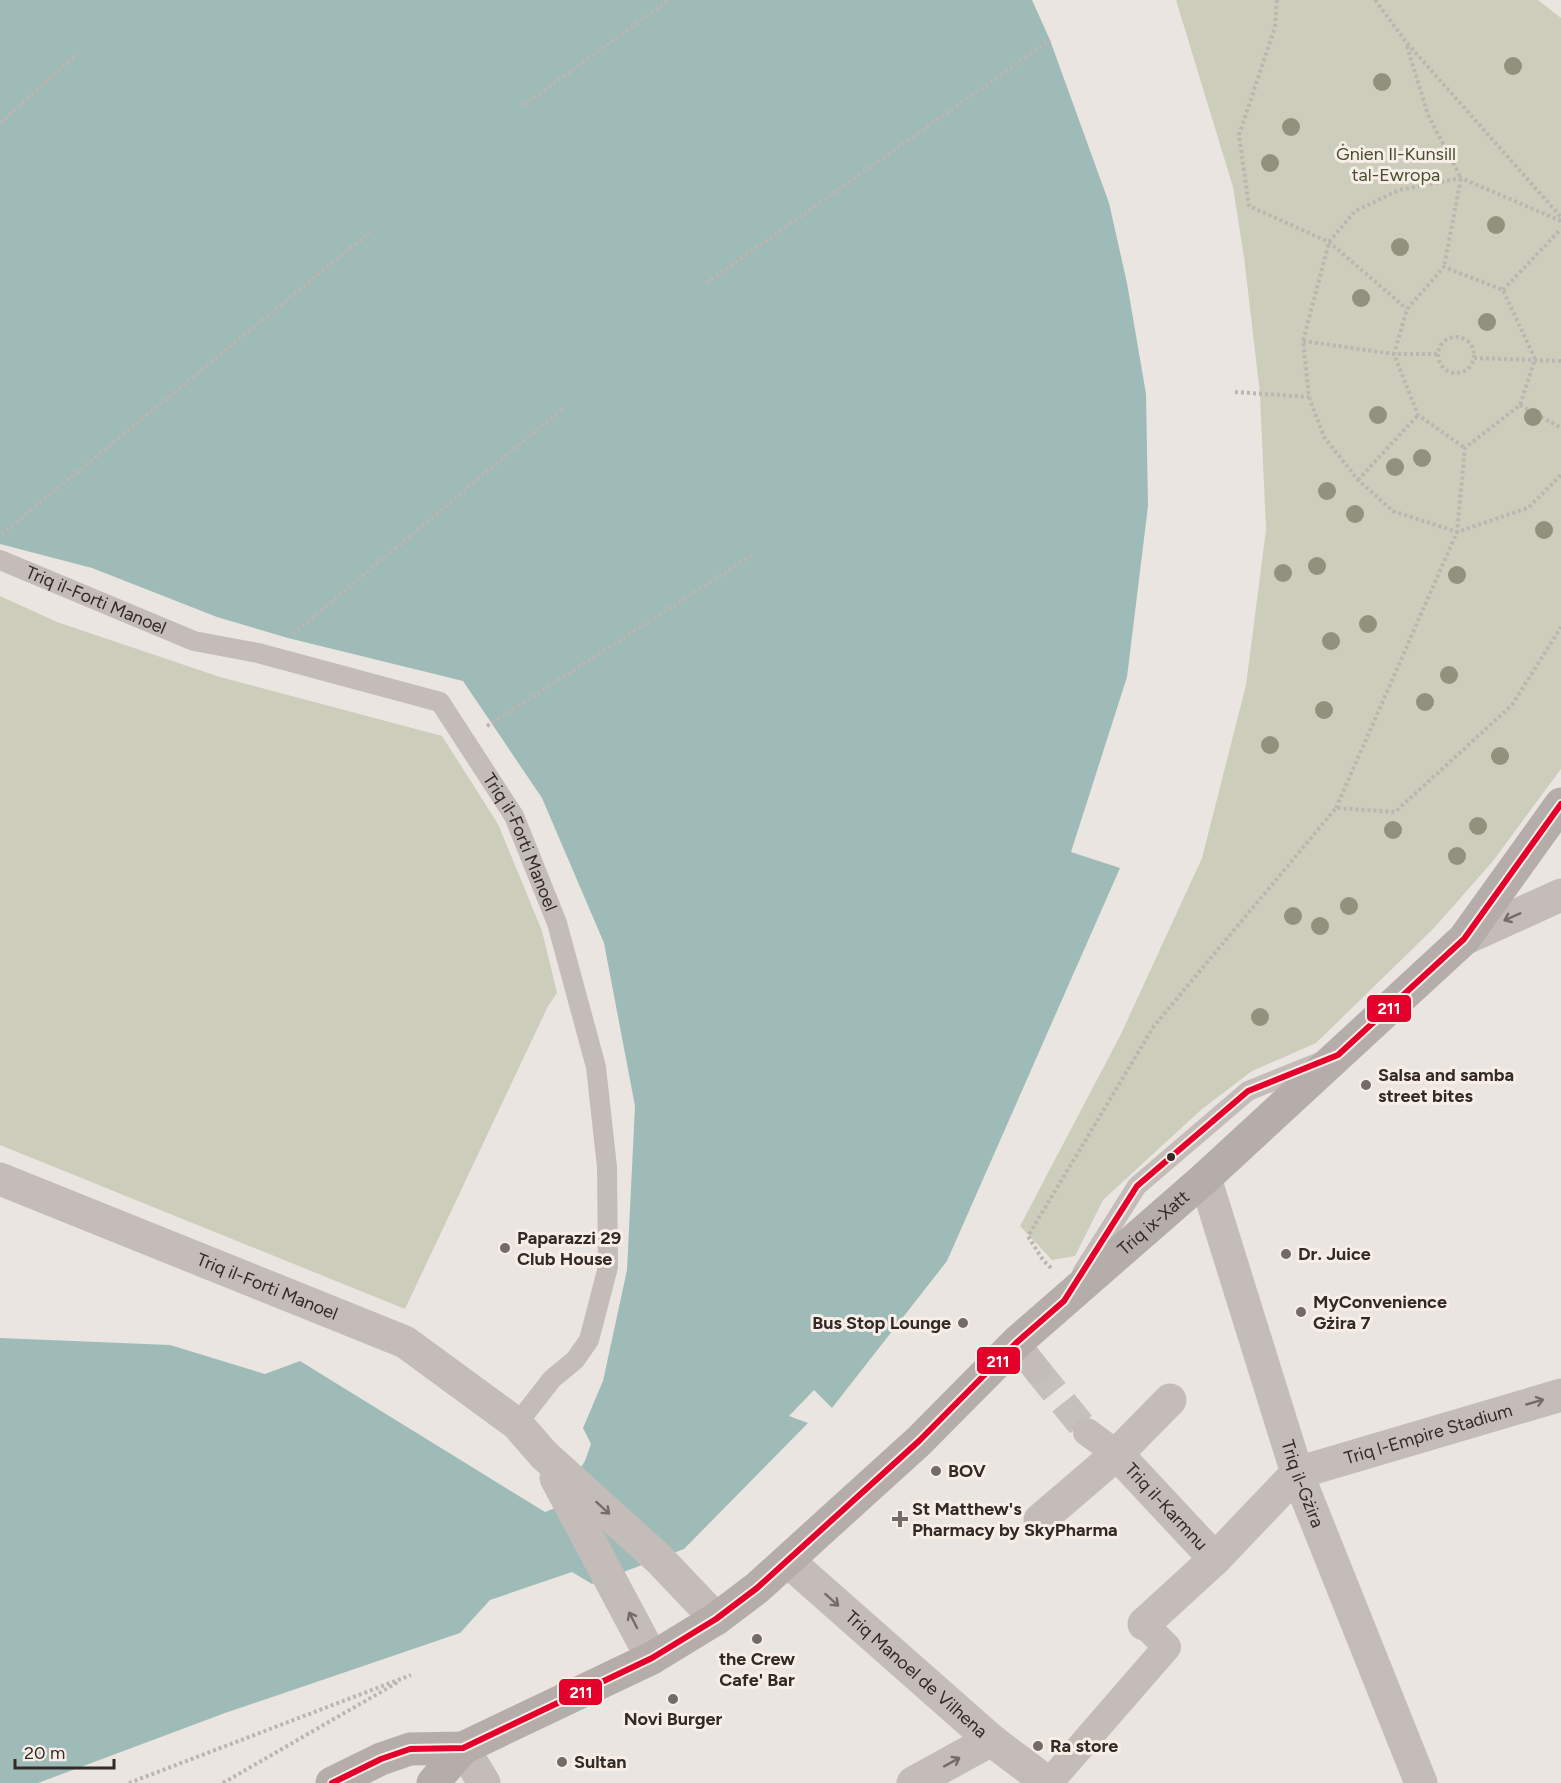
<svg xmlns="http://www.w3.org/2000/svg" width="1561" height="1783" viewBox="0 0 1561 1783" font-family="Figtree,sans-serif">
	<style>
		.green { fill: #cccebb }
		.water { fill: #9ebbb8 }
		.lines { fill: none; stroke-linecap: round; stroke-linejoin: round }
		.pedestrian-tunnel { stroke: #c5c0bb; stroke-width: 28; stroke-dasharray: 28 14; stroke-linecap: butt }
		.path { stroke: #bcb5b1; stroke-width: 4; stroke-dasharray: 3 3; stroke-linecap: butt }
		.service { stroke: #c3bcb8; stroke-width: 20 }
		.pedestrian { stroke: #c3bcb8; stroke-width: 28 }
		.minor { stroke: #c3bcb8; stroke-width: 33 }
		.tertiary { stroke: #c3bcb8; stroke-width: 33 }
		.secondary { stroke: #b4ada9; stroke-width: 33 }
		.bus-1-casing { stroke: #f7eee7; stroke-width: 10 }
		.bus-1 { stroke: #e4002b; stroke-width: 6 }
		.tree { fill: #90927e }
		.oneway { stroke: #746c69 }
		.poi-dot { fill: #736b68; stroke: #f7eee7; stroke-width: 2 }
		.bus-dot { fill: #332a28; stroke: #f7eee7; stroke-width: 2 }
		.labels { text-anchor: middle; stroke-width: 6; stroke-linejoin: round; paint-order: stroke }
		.park-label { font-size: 18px; fill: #464f2e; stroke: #f7eee7 }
		.street-label { font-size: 18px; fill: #332a28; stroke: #f7eee7 }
		.poi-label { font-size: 18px; font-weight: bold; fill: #332a28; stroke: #f7eee7; text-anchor: start }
		.line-badge { stroke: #f7eee7; stroke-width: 2 }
		.badge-label { font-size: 16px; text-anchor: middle; font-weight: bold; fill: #fff }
	</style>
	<rect width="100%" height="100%" fill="#eae5e0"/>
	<g class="green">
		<path d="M1176,0h362l23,18v751l-68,92 -59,67 -118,115 -64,28 -50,38 -99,91 -28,56 -23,4 -32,-34 101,-192 81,-176 44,-173 20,-155 -6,-136 -16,-137 -11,-70z"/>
		<path d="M0,596l57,26 163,55 222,59 56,88 44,107 15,62 -9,13 -143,303 -405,-164z"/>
	</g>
	<path class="water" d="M0,0h1032l18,40 59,163 18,80 19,111 2,112 -21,171 -56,175 49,16 -173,393 -115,147 -18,-18 -25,26 19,7 -124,126 -92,35 -20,-12 -82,28 -30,33 -235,80 -187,70h-38v-445l170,7 95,29 35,-13 245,151 10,-4 30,-47 6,-17 -8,-16 20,-47 24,-111 8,-164 -31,-163 -62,-145 -79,-117 -175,-43 -71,-21 -125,-49 -92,-24z"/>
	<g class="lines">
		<path class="pedestrian-tunnel" d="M1037,1370l50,62"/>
		<g class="path">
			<path d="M1277,0l-2,27 -36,108 10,71 80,36 78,67"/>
			<path d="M1375,0l31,42 155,175"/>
			<path d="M1407,46l21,69 33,63 -17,89"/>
			<path d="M524,105l145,-105"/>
			<path d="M0,123l77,-69"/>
			<path d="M1561,221l-100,-43 -62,12 -44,21 -26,31 -26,99 6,56 15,40 34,43 35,31 64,21 71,-24 33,-33"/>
			<path d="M706,283l344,-243"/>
			<path d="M1503,290l58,-61"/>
			<circle cx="1456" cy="355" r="18"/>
			<path d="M1303,341l91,13h44"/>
			<path d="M1474,358l87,3"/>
			<path d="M1235,392l74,5"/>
			<path d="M1520,405l41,23"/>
			<path d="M1358,480l60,-65"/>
			<path d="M2,534l368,-302"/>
			<path d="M293,634l271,-227"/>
			<path d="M487,726l267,-172"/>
			<path d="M1336,808l121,-276 8,-84 55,-43 15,-46 -32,-69 -59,-23 -37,42 -13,45 24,61 47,33"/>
			<path d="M1051,1268l-8,-8 -15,-24 126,-210 182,-218 59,4 117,-107 49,-78"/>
			<path d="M129,1783l282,-108"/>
			<path d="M223,1783l177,-102"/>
		</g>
		<g class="service">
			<path id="s1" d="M0,560l194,81 64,12 182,49 74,114 43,107 39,144 11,100 1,100 -19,73 -14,20 -23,19 -35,45"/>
			<path d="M1082,1273l55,-87 111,-95 72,-29"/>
		</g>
		<g class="pedestrian">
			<path d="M1016,1343l21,27"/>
			<path d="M1087,1432l30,22"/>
			<path d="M1049,1783l118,-136 -23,-23"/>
		</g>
		<g class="minor">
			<path id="s2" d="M1205,1178l92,295 124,310"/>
			<path id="s3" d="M1117,1454l98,105"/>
			<path d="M1040,1520l77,-66 53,-54"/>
			<path id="s4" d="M788,1561l203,179 57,43"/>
			<path id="s5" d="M1144,1624l71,-65 82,-86 264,-78"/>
			<path d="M463,1748l21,35"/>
			<path d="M913,1783l78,-43"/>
		</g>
		<g class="tertiary">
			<path d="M1464,939l97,-44"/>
			<path id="s6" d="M0,1179l405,163 112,82 27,31 115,104 57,60"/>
			<path d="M556,1478l96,180"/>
		</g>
		<g class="secondary">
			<path d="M332,1783l49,-24 29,-10 53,-1"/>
			<path id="s7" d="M433,1783l30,-35 189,-90 64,-39 41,-31 162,-147 97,-98 189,-165 259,-239 97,-135"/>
		</g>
		<g class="bus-1-casing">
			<path id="bus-1" d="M332,1783l49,-24 29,-10 53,-1 189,-90 64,-39 41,-31 162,-147 97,-98 48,-42 73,-115 111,-95 90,-36 126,-116 97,-135"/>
		</g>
		<use href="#bus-1" class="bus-1"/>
	</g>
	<g class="tree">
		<circle cx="1513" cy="66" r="9"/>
		<circle cx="1382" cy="82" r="9"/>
		<circle cx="1291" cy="127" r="9"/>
		<circle cx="1270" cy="163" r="9"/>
		<circle cx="1496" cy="225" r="9"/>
		<circle cx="1400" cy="247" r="9"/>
		<circle cx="1361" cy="298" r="9"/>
		<circle cx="1487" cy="322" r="9"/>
		<circle cx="1378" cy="415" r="9"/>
		<circle cx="1533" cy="417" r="9"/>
		<circle cx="1422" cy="458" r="9"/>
		<circle cx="1395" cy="467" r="9"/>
		<circle cx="1327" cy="491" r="9"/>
		<circle cx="1355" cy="514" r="9"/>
		<circle cx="1544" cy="530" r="9"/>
		<circle cx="1317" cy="566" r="9"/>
		<circle cx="1283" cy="573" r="9"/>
		<circle cx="1457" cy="575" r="9"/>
		<circle cx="1368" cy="624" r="9"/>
		<circle cx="1331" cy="641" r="9"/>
		<circle cx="1449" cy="675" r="9"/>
		<circle cx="1425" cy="702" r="9"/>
		<circle cx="1324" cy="710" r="9"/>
		<circle cx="1270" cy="745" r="9"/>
		<circle cx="1500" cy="756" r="9"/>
		<circle cx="1478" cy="826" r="9"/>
		<circle cx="1393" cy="830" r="9"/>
		<circle cx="1457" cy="856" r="9"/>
		<circle cx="1349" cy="906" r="9"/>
		<circle cx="1293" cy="916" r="9"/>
		<circle cx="1320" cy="926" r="9"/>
		<circle cx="1260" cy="1017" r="9"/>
	</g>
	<defs><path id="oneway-shaft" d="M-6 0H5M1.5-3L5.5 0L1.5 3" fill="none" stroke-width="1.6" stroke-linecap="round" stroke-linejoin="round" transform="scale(1.5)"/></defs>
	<g class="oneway">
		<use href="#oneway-shaft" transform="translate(1512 917) rotate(156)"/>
		<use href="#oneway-shaft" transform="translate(1535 1402) rotate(-16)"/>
		<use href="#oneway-shaft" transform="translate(603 1508) rotate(42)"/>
		<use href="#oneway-shaft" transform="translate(832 1600) rotate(42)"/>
		<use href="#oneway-shaft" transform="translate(633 1620) rotate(-117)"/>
		<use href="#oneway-shaft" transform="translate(952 1762) rotate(-29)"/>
	</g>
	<g class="poi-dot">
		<circle cx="1366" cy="1085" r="6"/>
		<circle cx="505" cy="1248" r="6"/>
		<circle cx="1286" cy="1254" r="6"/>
		<circle cx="1301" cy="1312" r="6"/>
		<circle cx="963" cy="1323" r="6"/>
		<circle cx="936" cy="1471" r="6"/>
		<path d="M897 1510h6v6h6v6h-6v6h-6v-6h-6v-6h6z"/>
		<circle cx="757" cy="1639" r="6"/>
		<circle cx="673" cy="1699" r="6"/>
		<circle cx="1038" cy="1746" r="6"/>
		<circle cx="562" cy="1762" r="6"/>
	</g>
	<circle class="bus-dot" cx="1171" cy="1157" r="5"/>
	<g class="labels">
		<g class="park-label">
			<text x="1396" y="160">Ġnien Il-Kunsill<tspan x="1396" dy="21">tal-Ewropa</tspan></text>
		</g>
		<g class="street-label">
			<text dy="6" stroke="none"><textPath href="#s1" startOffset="104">Triq il-Forti Manoel</textPath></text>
			<text dy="6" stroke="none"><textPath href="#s1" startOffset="626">Triq il-Forti Manoel</textPath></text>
			<text dy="6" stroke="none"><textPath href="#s7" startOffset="921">Triq ix-Xatt</textPath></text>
			<text dy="6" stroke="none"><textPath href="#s6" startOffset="288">Triq il-Forti Manoel</textPath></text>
			<text dy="6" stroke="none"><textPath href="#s5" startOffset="352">Triq l-Empire Stadium</textPath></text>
			<text dy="6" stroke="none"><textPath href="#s2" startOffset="321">Triq il-Gżira</textPath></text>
			<text dy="6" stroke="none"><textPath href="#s3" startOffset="72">Triq il-Karmnu</textPath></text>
			<text dy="6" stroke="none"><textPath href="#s4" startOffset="171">Triq Manoel de Vilhena</textPath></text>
		</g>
		<g class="poi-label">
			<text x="1378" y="1081">Salsa and samba<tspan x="1378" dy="21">street bites</tspan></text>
			<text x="517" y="1244">Paparazzi 29<tspan x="517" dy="21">Club House</tspan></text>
			<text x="1298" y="1260">Dr. Juice</text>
			<text x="1313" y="1308">MyConvenience<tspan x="1313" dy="21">Gżira 7</tspan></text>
			<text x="951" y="1329" text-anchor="end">Bus Stop Lounge</text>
			<text x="948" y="1477">BOV</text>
			<text x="912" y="1515">St Matthew's<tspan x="912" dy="21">Pharmacy by SkyPharma</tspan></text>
			<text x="757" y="1665" text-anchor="middle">the Crew<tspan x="757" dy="21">Cafe' Bar</tspan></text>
			<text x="673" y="1725" text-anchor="middle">Novi Burger</text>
			<text x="1050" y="1752">Ra store</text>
			<text x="574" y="1768">Sultan</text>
		</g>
	</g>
	<g class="line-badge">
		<rect x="1366" y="994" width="46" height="29" rx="6" fill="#e4002b"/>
		<rect x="976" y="1346" width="45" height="29" rx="6" fill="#e4002b"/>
		<rect x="558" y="1678" width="45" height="28" rx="6" fill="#e4002b"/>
	</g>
	<g class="badge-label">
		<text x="1389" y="1014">211</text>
		<text x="998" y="1367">211</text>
		<text x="581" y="1698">211</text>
	</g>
	<path d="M15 1759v9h99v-9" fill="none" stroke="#332a28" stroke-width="3"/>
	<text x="24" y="1759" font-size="18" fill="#332a28" stroke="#f7eee7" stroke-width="4.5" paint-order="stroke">20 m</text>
</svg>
